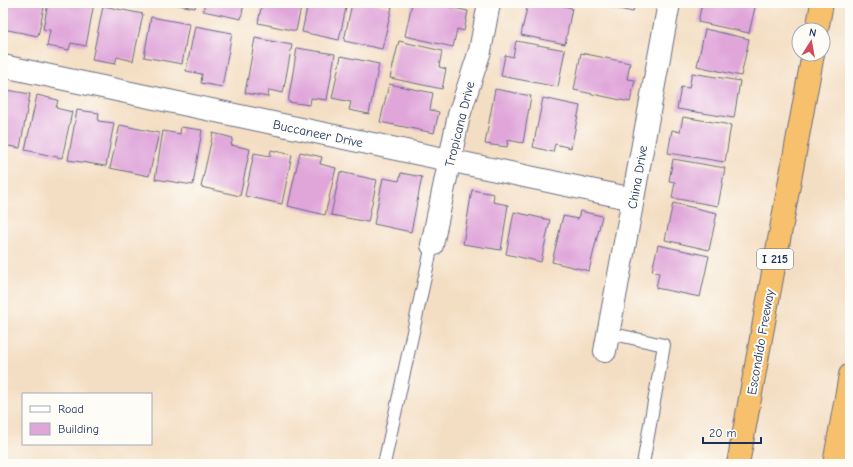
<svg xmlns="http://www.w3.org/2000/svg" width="853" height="467" viewBox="0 0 853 467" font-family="'Comic Neue',sans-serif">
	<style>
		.building { fill: #e0a6da }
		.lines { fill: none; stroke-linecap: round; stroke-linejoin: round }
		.service-casing { stroke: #676c81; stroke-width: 14 }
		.minor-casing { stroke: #676c81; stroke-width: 24 }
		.motorway-casing { stroke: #676c81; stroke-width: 24 }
		.service { stroke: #fff; stroke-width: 12 }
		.minor { stroke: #fff; stroke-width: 22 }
		.motorway { stroke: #f7c06c; stroke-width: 22 }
		.labels { text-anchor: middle; stroke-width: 4; stroke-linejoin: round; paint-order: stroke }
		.shield { fill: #fdfcf7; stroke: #5f6c8c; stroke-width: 1 }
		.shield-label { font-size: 12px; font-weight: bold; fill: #1b2f5e }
		.street-label { font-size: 13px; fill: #1b2f5e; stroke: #fdfcf7 }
	</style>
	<rect width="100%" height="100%" fill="#fdfcf7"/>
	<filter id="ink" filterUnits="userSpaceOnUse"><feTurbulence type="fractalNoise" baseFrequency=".025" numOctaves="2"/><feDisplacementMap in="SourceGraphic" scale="8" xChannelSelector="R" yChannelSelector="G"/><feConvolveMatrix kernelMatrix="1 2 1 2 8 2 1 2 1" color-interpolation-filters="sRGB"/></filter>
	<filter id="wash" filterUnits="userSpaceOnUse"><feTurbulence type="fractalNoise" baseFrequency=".012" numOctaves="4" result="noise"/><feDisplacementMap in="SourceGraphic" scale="16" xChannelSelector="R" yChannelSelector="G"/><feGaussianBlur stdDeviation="0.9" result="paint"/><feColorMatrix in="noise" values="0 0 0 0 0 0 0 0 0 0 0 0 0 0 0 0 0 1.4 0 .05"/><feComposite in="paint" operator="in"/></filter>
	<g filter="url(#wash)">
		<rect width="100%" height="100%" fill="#f4dec3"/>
		<g id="blocks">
			<g class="building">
				<path d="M6,3h39l-7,33 -35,-7v-14z"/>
				<path d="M48,3h46l-8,43 -15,-3 -2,7 -22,-4 3,-16 -7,-1z"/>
				<path d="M168,3h28l-1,5z"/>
				<path d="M205,3h39l-3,16 -38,-8z"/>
				<path d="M262,3h40l-6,28 -38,-8z"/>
				<path d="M308,3h39l-8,37 -37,-8z"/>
				<path d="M352,3h23l17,4 -10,42 -38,-8z"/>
				<path d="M412,3h19l37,8 -4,20 -7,-2 -4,18 -48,-11z"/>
				<path d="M528,3h22l22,5 -7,36 -44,-9z"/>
				<path d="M590,3h45l-2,9z"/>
				<path d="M702,3h54l-7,30 -51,-11z"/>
				<path d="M103,6l40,8 -10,47 -16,-4 -2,7 -23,-4z"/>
				<path d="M151,17l38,7 -7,40 -38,-7z"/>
				<path d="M195,26l37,7 -10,54 -21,-4 1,-9 -16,-3z"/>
				<path d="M705,29l44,10 -8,37 -44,-10z"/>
				<path d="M255,38l37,7 -9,48 -14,-3 -1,7 -23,-4z"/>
				<path d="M399,41l43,10 -3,16 7,2 -4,20 -52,-11z"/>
				<path d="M516,41l49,9 -7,37 -57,-11 4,-21 8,2z"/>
				<path d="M297,48l38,6 -8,46 -16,-2 -1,7 -22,-3z"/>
				<path d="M581,53l49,10 -3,16 8,1 -5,22 -56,-12z"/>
				<path d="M341,56l38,8 -10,50 -20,-4 2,-8 -19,-4z"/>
				<path d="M692,73l48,8 -6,37 -57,-9 4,-22 8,1z"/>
				<path d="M389,84l44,9 -3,17 9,2 -5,21 -54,-11z"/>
				<path d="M495,89l36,7 -8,47 -15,-3 -1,7 -22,-3z"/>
				<path d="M7,90l23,4 -10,54 -17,-3v-49l3,1z"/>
				<path d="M37,95l21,5 -2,8 16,4 -10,46 -37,-8z"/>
				<path d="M543,98l37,8 -9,42 -16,-4 -2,8 -20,-5z"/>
				<path d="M77,110l22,3 -1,8 16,2 -8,43 -38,-6z"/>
				<path d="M683,117l48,8 -6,37 -57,-9 4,-23 8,2z"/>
				<path d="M120,125l39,8 -10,43 -39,-8z"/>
				<path d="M181,127l21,3 -9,55 -38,-6 8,-48 17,3z"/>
				<path d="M213,133l20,5 -2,7 19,4 -10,47 -39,-9z"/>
				<path d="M271,150l21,5 -10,49 -37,-8 9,-43 16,3z"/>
				<path d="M300,152l22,5 -2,7 16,4 -11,47 -37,-9z"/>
				<path d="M673,159l52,9 -7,38 -46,-8 3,-16 -6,-1z"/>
				<path d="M340,172l37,8 -9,42 -37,-7z"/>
				<path d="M401,173l21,4 -11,55 -37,-8 9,-46 16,3z"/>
				<path d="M472,190l22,4 -1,8 15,3 -7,45 -38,-6z"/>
				<path d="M673,203l44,10 -8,37 -44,-10z"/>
				<path d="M580,211l22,5 -13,55 -37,-9 11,-46 15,3z"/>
				<path d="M514,212l36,8 -9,42 -35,-8z"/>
				<path d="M658,245l51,11 -9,41 -44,-9 3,-15 -7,-2z"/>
			</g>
		</g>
	</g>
	<g filter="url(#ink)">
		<use href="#blocks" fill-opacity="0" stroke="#676c81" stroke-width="1"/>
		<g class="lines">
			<g class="service-casing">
				<g id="service">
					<path d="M609,333l55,12 -21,119"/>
					<path d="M384,464l48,-219"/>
				</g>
			</g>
			<g class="minor-casing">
				<g id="minor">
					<path d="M3,66l630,133"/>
					<path d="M432,245l27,-130 21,-64 9,-48"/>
					<path d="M605,351l64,-348"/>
				</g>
			</g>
			<g class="motorway-casing">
				<g id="motorway">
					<path d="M817,30l5,-27"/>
					<path d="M738,464l75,-410"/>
					<path d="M834,464l16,-89"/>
				</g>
			</g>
			<use href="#service" class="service"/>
			<use href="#minor" class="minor"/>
			<use href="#motorway" class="motorway"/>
		</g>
	</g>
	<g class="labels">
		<rect class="shield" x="757" y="249" width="36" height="20" rx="3"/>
		<g class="shield-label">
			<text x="775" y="263">I 215</text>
		</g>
		<g class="street-label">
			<text transform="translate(459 124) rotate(-76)" y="5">Tropicana Drive</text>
			<text transform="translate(318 133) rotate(12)" y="5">Buccaneer Drive</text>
			<text transform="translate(637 177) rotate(-80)" y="5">China Drive</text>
			<text transform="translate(760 342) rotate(-80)" y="5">Escondido Freeway</text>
		</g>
	</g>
	<rect width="853" height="467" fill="none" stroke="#fdfcf7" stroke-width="16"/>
	<rect x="22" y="393" width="130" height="52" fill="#fdfcf7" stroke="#a3aaba"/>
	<rect x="30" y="406" width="20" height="6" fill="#ffffff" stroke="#a3aaba"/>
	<text x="58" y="413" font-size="12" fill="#1b2f5e">Road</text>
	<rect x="30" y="423" width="20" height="12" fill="#e0a6da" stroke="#a3aaba"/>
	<text x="58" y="433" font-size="12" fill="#1b2f5e">Building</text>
	<g transform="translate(811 42) rotate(11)"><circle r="19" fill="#fdfcf7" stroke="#a3aaba"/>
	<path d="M0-3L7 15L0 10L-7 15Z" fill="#d1495b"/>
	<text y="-6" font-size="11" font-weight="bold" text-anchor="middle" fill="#1b2f5e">N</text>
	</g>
	<path d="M703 437v6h58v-6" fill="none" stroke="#1b2f5e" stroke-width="2"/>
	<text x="709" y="437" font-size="12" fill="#1b2f5e" stroke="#fdfcf7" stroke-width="3" paint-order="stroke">20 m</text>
</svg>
